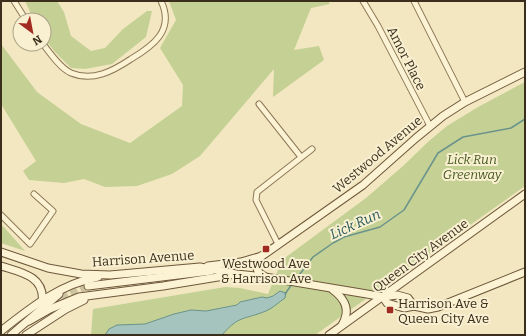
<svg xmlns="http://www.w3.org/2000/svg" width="526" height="336" viewBox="0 0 526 336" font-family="Bitter,serif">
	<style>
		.green { fill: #c5d194 }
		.water { fill: #a4c4bd; stroke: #6a938c }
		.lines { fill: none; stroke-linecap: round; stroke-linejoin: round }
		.stream { stroke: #6a938c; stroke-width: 1.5 }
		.secondary-tunnel { stroke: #cdc2a0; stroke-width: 7; stroke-dasharray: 7 3.5; stroke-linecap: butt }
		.street-casing { stroke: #8d7857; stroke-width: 7 }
		.secondary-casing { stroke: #6e583a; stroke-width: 9 }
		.street { stroke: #fcf3d5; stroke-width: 5 }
		.secondary { stroke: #fcf3d5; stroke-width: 7 }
		.poi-dot { fill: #a12b21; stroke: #f8f0d1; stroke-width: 1.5 }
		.labels { text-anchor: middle; stroke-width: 4; stroke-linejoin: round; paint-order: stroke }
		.street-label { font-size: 13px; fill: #3b2e1c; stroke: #f8f0d1 }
		.park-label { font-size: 13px; font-style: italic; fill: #475921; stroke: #f8f0d1 }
		.poi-label { font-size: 13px; fill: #3b2e1c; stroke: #f8f0d1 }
		.water-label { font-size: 14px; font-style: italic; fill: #2a5b5c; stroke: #f8f0d1 }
	</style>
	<rect width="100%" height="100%" fill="#f2e7c1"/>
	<g class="green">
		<path d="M25,1h32l7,11 7,24 20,15 14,-3 18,-19 24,-18h5l-6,26 -34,27 -27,5 -14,-1 -16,-16 -11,-14v-18h-10z"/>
		<path d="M169,1h159l2,3 -19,4 -17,42 25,-4 5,14 -51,37 1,-28 -74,87 -28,18 -35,12 -32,1 -21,-8 -20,4 -35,-3 -6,-9 13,-10 -35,-57v-60l36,48 44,32 49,19 52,-37 1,-21 -23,-37 16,-28z"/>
		<path d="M525,82v104l-210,149h-224l2,-26 132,-22 15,1 28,6 14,-34 84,-62 37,-32 26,-25 18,-15 31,-19z"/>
		<path d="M3,226l22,25 -24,-8v-16z"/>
	</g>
	<path class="water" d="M280,291l6,2 -1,5c-6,4 -12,10 -19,13 -22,9 -27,4 -44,24h-117l4,-6 8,-4 28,-1 29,-10 17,-4 15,1 31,-6 3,-3 22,-5 5,1 6,-2z"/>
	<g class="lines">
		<g class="stream">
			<path d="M296,279l17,-22 20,-14 11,-6 36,-10 24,-17 34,-57 25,-16 48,-9 14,-9"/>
			<path d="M285,294l7,-10"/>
		</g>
		<path class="secondary-tunnel" d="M44,310l18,-12 26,-12"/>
		<g class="street-casing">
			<g id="street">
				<path d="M14,1l12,19"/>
				<path d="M363,1l15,25 52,100"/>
				<path d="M414,1l51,101"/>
				<path d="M43,44c7,9 17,24 28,29 22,9 42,-2 60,-14 22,-13 44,-29 30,-58"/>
				<path d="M259,104l42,53"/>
				<path d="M1,215l29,29 23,-33 -19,-17"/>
				<path d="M278,244l-22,-44 1,-8 55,-43"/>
			</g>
		</g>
		<g class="secondary-casing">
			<g id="secondary">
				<path d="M1,252l47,16 33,6 29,1 90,-8 36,7 29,3 102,17 16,3 14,-2 11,3 6,8"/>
				<path d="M261,256c-5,8 -7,15 3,20"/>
				<path d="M1,266c19,6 45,10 41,37"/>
				<path d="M208,266l33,-4 21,-6 101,-71 53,-47 27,-22 22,-14 60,-30"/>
				<path d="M88,286l123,-15"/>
				<path d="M333,290c12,9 18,20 9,35"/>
				<path d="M383,297l4,6 17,5 10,-2 14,3 10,-2 87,-35"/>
				<path d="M29,321l21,-12 29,-12 84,-11 67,-11"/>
				<path d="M1,331c29,-23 59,-47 97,-54"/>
				<path d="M11,335l48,-41"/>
				<path d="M26,335l40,-26 18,-9"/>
				<path d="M329,335l196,-141"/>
			</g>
		</g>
		<use href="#street" class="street"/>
		<use href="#secondary" class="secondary"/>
	</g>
	<g class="poi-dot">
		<rect x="262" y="245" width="8" height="8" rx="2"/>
		<rect x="386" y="306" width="8" height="8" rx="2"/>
	</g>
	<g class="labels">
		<g class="street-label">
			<text transform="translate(407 58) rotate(63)" y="5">Amor Place</text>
			<text transform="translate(377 154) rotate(-40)" y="5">Westwood Avenue</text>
			<text transform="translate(420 255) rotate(-36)" y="5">Queen City Avenue</text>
			<text transform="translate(143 258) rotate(-4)" y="5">Harrison Avenue</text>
		</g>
		<g class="park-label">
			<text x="472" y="164">Lick Run<tspan x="472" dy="15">Greenway</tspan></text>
		</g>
		<g class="poi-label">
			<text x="266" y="268">Westwood Ave<tspan x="266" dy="15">&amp; Harrison Ave</tspan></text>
			<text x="398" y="308" text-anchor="start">Harrison Ave &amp;<tspan x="398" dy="15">Queen City Ave</tspan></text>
		</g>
		<g class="water-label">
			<text transform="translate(355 224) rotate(-24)" y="5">Lick Run</text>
		</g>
	</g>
	<rect width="526" height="336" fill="none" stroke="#3b2e1c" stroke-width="4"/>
	<g transform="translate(32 32) rotate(148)"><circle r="19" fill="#f8f0d1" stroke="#aca289"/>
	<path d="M0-3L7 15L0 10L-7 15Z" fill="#a12b21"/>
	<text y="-6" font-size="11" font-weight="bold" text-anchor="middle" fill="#3b2e1c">N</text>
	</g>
</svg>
